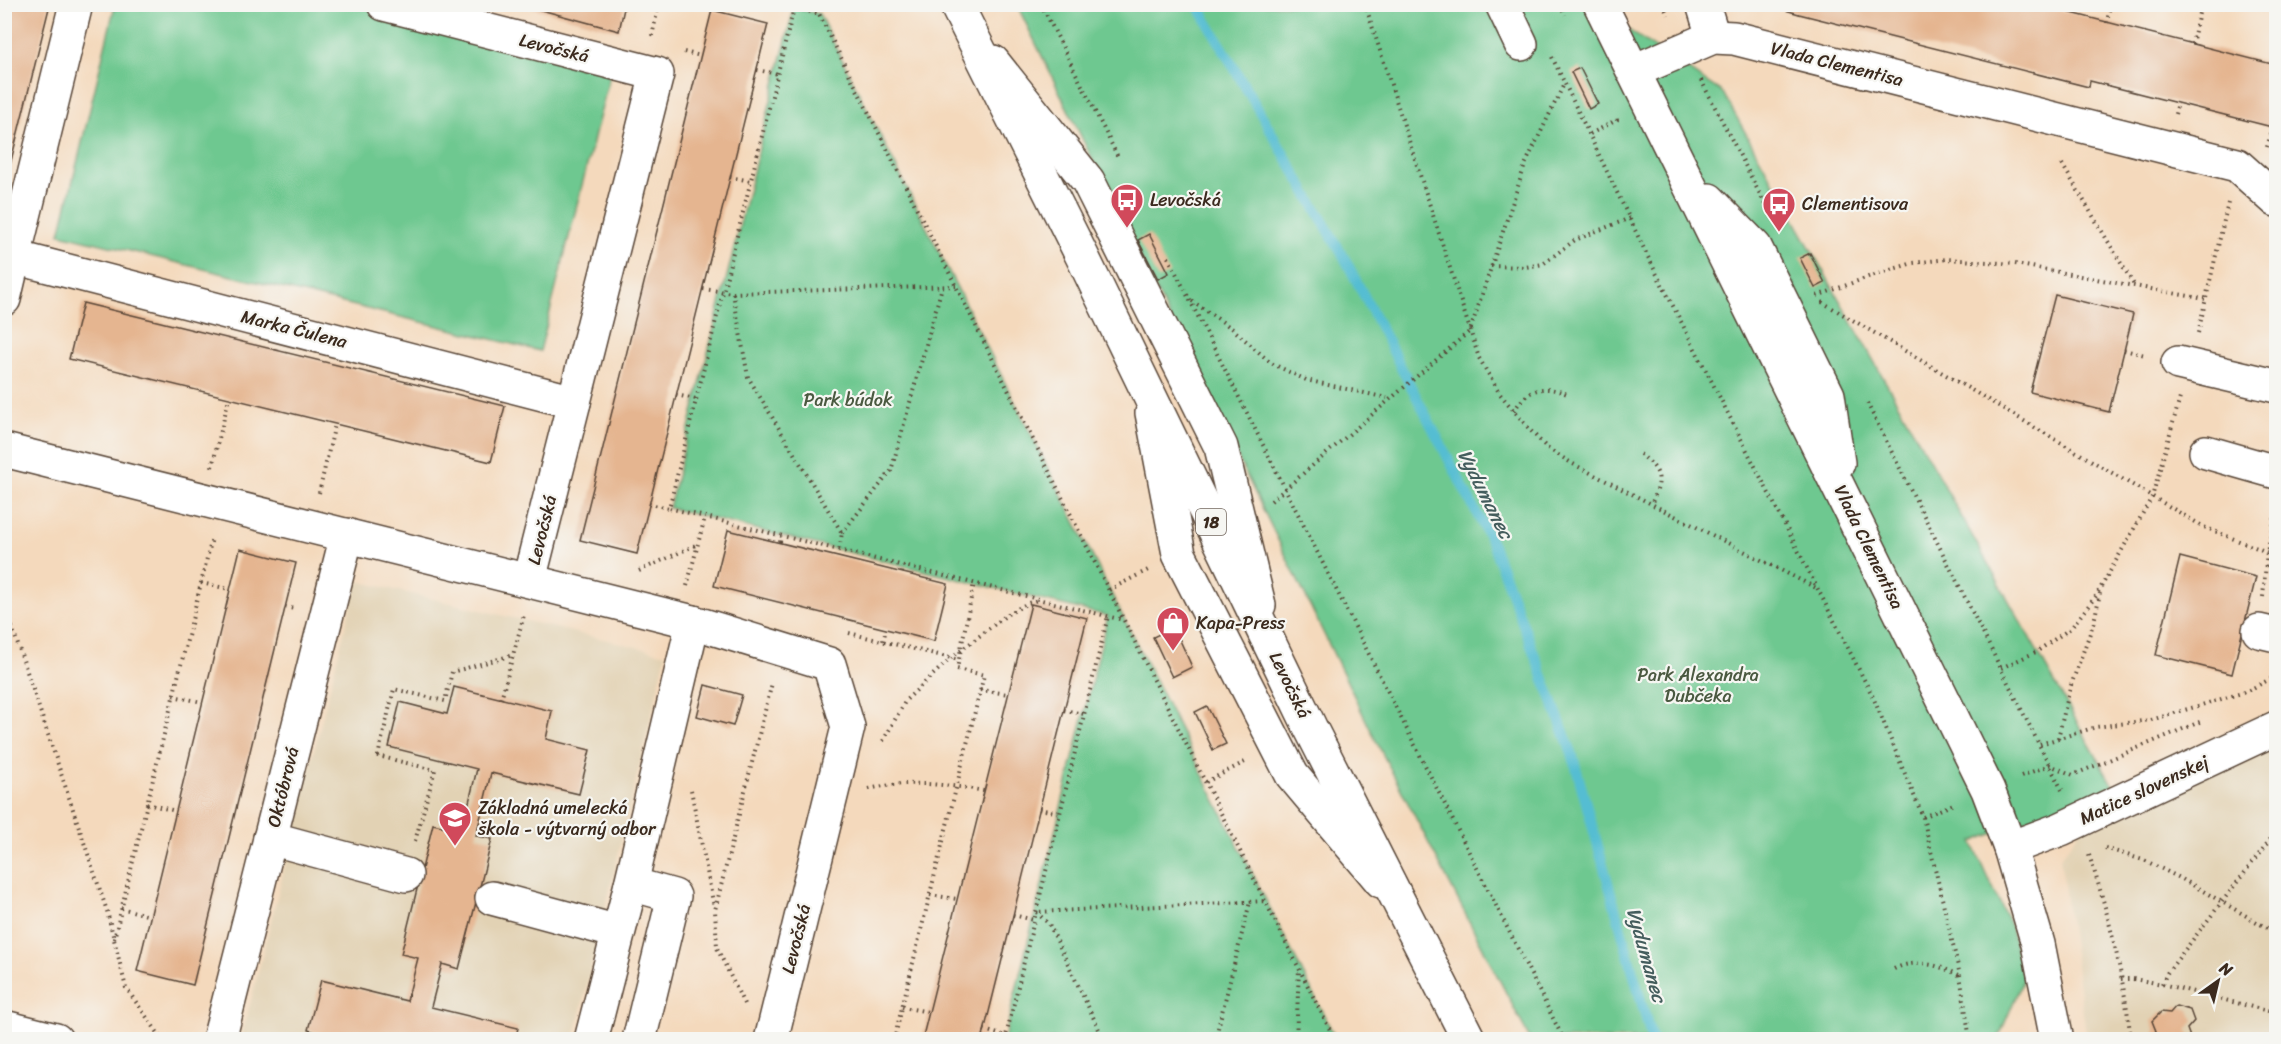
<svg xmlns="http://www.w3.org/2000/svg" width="2281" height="1044" viewBox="0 0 2281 1044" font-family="Sriracha,sans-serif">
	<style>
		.built { fill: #e2d2b4 }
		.green { fill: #6ec890; stroke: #547957; stroke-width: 1.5 }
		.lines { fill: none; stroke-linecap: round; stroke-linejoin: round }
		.stream { stroke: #55bdd2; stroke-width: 10 }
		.building { fill: #e5b590 }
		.minor-casing { stroke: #574436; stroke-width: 36 }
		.major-casing { stroke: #574436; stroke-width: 36 }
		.path { stroke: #574436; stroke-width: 4; stroke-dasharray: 1.5 4.5; stroke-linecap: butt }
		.minor { stroke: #fff; stroke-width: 33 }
		.major { stroke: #fff; stroke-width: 33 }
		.labels { text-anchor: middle; stroke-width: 4.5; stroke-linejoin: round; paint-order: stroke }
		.shield { fill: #f6f6f2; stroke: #73675e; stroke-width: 1.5 }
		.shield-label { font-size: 16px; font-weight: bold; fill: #3b2a1e }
		.street-label { font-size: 18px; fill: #3b2a1e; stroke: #f6f6f2 }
		.poi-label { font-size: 18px; fill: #3b2a1e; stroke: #f6f6f2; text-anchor: start }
		.park-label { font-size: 18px; fill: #4a5940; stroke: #f6f6f2 }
		.water-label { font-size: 20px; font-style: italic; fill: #445d5d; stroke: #f6f6f2 }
	</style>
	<rect width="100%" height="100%" fill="#f6f6f2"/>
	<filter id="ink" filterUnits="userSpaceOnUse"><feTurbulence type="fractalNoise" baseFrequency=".0167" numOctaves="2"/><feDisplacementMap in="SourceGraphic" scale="12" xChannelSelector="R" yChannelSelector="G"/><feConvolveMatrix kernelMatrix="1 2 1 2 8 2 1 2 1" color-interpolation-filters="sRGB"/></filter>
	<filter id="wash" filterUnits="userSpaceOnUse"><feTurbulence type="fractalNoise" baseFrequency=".008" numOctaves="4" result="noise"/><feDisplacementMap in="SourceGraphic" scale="24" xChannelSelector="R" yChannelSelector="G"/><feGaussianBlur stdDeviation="1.35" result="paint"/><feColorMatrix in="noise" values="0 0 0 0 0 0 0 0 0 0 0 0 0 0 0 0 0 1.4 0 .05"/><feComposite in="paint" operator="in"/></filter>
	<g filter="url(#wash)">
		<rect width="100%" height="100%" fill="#f4d9bc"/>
		<g class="built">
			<path d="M357,581l309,73 -92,385 -333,1z"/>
			<path d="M2276,718v321h-189l-27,-181 53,-72z"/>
		</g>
		<g class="green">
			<path d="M115,5h239l257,66 -71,280 -480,-117z"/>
			<path d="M1017,5h586l6,12 114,76 390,693 -141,56 39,85 12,53 -25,59h-468l-151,-292z"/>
			<path d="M794,8l25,6 517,1025h-332l104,-423 -439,-108z"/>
		</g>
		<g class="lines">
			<path class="stream" d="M1197,4l148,255 147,284 80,210 80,287"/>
		</g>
		<g id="blocks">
			<g class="building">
				<path d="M4,4h46l-45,181h-1z"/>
				<path d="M519,4h106l-6,27z"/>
				<path d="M1786,4h250l240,61v63l-186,-47 -1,6 -290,-73 -14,-4z"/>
				<path d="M712,10l56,14 -131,530 -57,-14z"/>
				<path d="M1580,68l18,36 -9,5 -18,-37z"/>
				<path d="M1149,234l20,39 -11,6 -20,-39z"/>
				<path d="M1810,253l15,30 -10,5 -15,-30z"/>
				<path d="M2055,295l78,19 -24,98 -79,-20z"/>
				<path d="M83,303l422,103 -14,56 -422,-103z"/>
				<path d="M728,530l220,54 -14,57 -220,-55z"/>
				<path d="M240,549l56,14 -103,422 -56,-14z"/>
				<path d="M2180,557l76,20 -24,97 -76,-19z"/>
				<path d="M1031,604l56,14 -105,422h-60z"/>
				<path d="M1174,627l18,40 -20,10 -19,-40z"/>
				<path d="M705,685l37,10 -9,31 -36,-10z"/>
				<path d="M454,687l98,24 -6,28 44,11 -11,44 -88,-21 -15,63 16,3 -33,130 -17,-5 -11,43 87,21 -3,12h-153l-23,-6 -1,4 -30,-8 13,-50 86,21 11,-43 -17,-4 32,-130 29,7 15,-62 -88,-22 11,-45 47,12z"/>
				<path d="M1207,706l19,38 -13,6 -18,-38z"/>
				<path d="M2176,1006l14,4 4,11 -7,8 4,11h-41l6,-9 -4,-10 9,-9 9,1z"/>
			</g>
		</g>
	</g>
	<g filter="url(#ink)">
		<use href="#blocks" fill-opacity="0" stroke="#574436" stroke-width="1.5"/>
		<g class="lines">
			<g class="minor-casing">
				<g id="minor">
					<path d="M76,4l-62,253 560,145"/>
					<path d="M384,4l273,70 -128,506"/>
					<path d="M1502,4l19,40"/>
					<path d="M1600,4l388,786 22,58 28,96 19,96"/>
					<path d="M1703,4l10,33"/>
					<path d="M993,62l95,119 133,266 38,158"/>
					<path d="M1634,71l79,-34 21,1 503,127 39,35"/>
					<path d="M1709,200l46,47 73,148 10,68"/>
					<path d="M4,299l10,-42"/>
					<path d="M2178,363l98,23"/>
					<path d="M1152,413l27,141 113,221 89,106"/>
					<path d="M4,450l689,172 136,42 19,63 -77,313"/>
					<path d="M2206,452l70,20"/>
					<path d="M2259,631l17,4"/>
					<path d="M270,838l136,37"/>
					<path d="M2010,848l51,-19 215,-101"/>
					<path d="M631,884l43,12 -35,144"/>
					<path d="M492,898l126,34"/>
					<path d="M4,1027l52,13"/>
					<path d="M219,1040l128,-505"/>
					<path d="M591,1040l40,-156 62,-262"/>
				</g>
			</g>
			<g class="major-casing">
				<path id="major" d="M956,4l126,252 229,473 158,311"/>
			</g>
			<g class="path">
				<path d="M780,4l39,10"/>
				<path d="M814,4l521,1036"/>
				<path d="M1041,4l78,155"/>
				<path d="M1365,4l114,354 21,36 30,36 17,18 26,16 243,124"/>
				<path d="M1560,4l5,11"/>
				<path d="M1663,4l5,11"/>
				<path d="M794,8l-125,500 454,112"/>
				<path d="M2107,23l3,-19"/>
				<path d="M652,36l7,-32"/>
				<path d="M2192,44l9,-40"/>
				<path d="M684,52l17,4"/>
				<path d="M1552,57l96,200 225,440 50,120 37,158 10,65"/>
				<path d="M757,70l21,4"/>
				<path d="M1701,80l64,124"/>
				<path d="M2175,114l3,-11"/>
				<path d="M1590,134l27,-14 -1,-2"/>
				<path d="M2267,147l6,-20"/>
				<path d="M2062,164l72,121"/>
				<path d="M730,177l21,4"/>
				<path d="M1168,257l396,783"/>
				<path d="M1491,266l35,1 17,-3 32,-24 55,-22"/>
				<path d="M703,289l30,4 223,-7"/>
				<path d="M733,293l15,84 94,156 -3,17"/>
				<path d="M1817,296l54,-20 42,-13 34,-4 68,5 190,35"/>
				<path d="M1192,301l41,28 38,34 35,17 81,18"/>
				<path d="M1822,302l382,225 63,25"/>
				<path d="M2198,333l30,-130"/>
				<path d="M2124,350l21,5"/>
				<path d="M676,395l20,4"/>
				<path d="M1867,403l195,387"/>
				<path d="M1514,411c14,-23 29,-27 53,-17"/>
				<path d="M1640,454c22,17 23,26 11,50"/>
				<path d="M212,467l17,-69"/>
				<path d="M319,493l16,-69"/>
				<path d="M1271,501l199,-170 55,-166 39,-81"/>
				<path d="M649,504l20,4"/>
				<path d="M842,533l49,-62 51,-184"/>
				<path d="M780,542l1,-6"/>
				<path d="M639,571l59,-27"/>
				<path d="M902,573l1,-7"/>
				<path d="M201,583l28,6"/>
				<path d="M687,586l18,-69"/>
				<path d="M1109,590l41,-21"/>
				<path d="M2263,597l4,-45 9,-40"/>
				<path d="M285,607l9,2"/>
				<path d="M8,615l99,296 19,77 37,52"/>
				<path d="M849,633l110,27"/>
				<path d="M883,641l3,-12"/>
				<path d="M2001,668l35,-16 35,-24 25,-32 56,-99 28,-99"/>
				<path d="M980,690l28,4"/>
				<path d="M173,696l29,6"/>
				<path d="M501,699l23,-84"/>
				<path d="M1064,710l20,4"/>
				<path d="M2058,738l12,-50 24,-66 6,-29"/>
				<path d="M883,741l23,-41 45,-42 57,-44 20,-11 10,-3"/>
				<path d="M2040,744l56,-17 55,-7 94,-28 31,-16"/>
				<path d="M2021,776l29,-11 23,10 129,-54"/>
				<path d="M1206,782l39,-20"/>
				<path d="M869,789c37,-9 78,-5 115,2"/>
				<path d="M691,790l23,117"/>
				<path d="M147,804l29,7"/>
				<path d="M1039,809l21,4"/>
				<path d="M1923,817l33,-14"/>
				<path d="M415,841l20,-71 -57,-14 16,-67 51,12 7,-29 61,-17"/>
				<path d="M2105,848l41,13 36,18 94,54"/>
				<path d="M2089,855c20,59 35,123 42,185"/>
				<path d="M930,895l27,4"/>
				<path d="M121,908l29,8"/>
				<path d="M1013,915l21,5"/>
				<path d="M114,939l98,-401"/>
				<path d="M1894,969c22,-11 44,-4 65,6"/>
				<path d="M2121,979h12l29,5 114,29"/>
				<path d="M2162,984l5,-11 109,-141"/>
				<path d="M744,1004l-27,-56 -2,-38 57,-227"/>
				<path d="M902,1007l27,5"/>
				<path d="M984,1030l21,6"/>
				<path d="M894,1040l90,-365 -27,-6 17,-86"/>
				<path d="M1005,1040l103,-424"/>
				<path d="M1104,1040l-55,-116 -13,-12 230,-11"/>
				<path d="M1215,1040l35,-138"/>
				<path d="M1296,1040l3,-71"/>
			</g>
			<use href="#minor" class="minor"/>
			<use href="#major" class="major"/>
		</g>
	</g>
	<defs>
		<g id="bus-pin" transform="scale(1.725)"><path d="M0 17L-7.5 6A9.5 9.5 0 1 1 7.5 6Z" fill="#d1495b" stroke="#f6f6f2"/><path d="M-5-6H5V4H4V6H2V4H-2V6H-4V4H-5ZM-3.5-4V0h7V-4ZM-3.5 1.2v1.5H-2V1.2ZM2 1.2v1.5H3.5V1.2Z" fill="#fff"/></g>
		<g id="shop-pin" transform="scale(1.725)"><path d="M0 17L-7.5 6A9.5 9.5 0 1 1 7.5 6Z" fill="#d1495b" stroke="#f6f6f2"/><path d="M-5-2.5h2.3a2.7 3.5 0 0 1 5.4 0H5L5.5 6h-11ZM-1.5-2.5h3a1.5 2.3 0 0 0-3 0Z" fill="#fff"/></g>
		<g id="school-pin" transform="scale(1.725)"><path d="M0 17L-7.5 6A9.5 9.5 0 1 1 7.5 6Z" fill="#d1495b" stroke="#f6f6f2"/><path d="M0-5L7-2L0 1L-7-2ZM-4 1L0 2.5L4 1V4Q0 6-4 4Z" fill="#fff"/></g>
	</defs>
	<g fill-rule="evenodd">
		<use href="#bus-pin" x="1127" y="200"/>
		<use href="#bus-pin" x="1779" y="204"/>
		<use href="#shop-pin" x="1173" y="623"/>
		<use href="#school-pin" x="455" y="818"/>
	</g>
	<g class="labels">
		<rect class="shield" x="1196" y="509" width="30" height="26" rx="4.5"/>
		<g class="shield-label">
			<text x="1211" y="528">18</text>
		</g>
		<g class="street-label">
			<text transform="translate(554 48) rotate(14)" y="6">Levočská</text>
			<text transform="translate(1837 64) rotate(14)" y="6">Vlada Clementisa</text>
			<text transform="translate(294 329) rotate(14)" y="6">Marka Čulena</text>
			<text transform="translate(542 530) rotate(-76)" y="6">Levočská</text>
			<text transform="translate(1869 547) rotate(64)" y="6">Vlada Clementisa</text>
			<text transform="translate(1290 685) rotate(64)" y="6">Levočská</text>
			<text transform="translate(283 787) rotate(-76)" y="6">Októbrová</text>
			<text transform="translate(2144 790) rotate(-25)" y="6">Matice slovenskej</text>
			<text transform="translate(796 939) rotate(-76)" y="6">Levočská</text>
		</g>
		<g class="poi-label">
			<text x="1150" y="206">Levočská</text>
			<text x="1802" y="210">Clementisova</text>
			<text x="1196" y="629">Kapa-Press</text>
			<text x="478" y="814">Základná umelecká<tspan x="478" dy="21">škola - výtvarný odbor</tspan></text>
		</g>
		<g class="park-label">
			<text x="848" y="406">Park búdok</text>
			<text x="1698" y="681">Park Alexandra<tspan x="1698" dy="21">Dubčeka</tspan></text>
		</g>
		<g class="water-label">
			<text transform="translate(1486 494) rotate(63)" y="7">Vydumanec</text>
			<text transform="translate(1647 955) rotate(74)" y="7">Vydumanec</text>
		</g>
	</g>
	<rect width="2281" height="1044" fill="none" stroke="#f6f6f2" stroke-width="24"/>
	<g transform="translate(2218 981) rotate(34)" stroke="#f6f6f2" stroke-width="4.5" paint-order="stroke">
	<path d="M0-4.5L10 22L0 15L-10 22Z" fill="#3b2a1e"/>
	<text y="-9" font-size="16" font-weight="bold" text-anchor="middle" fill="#3b2a1e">N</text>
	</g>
</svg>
